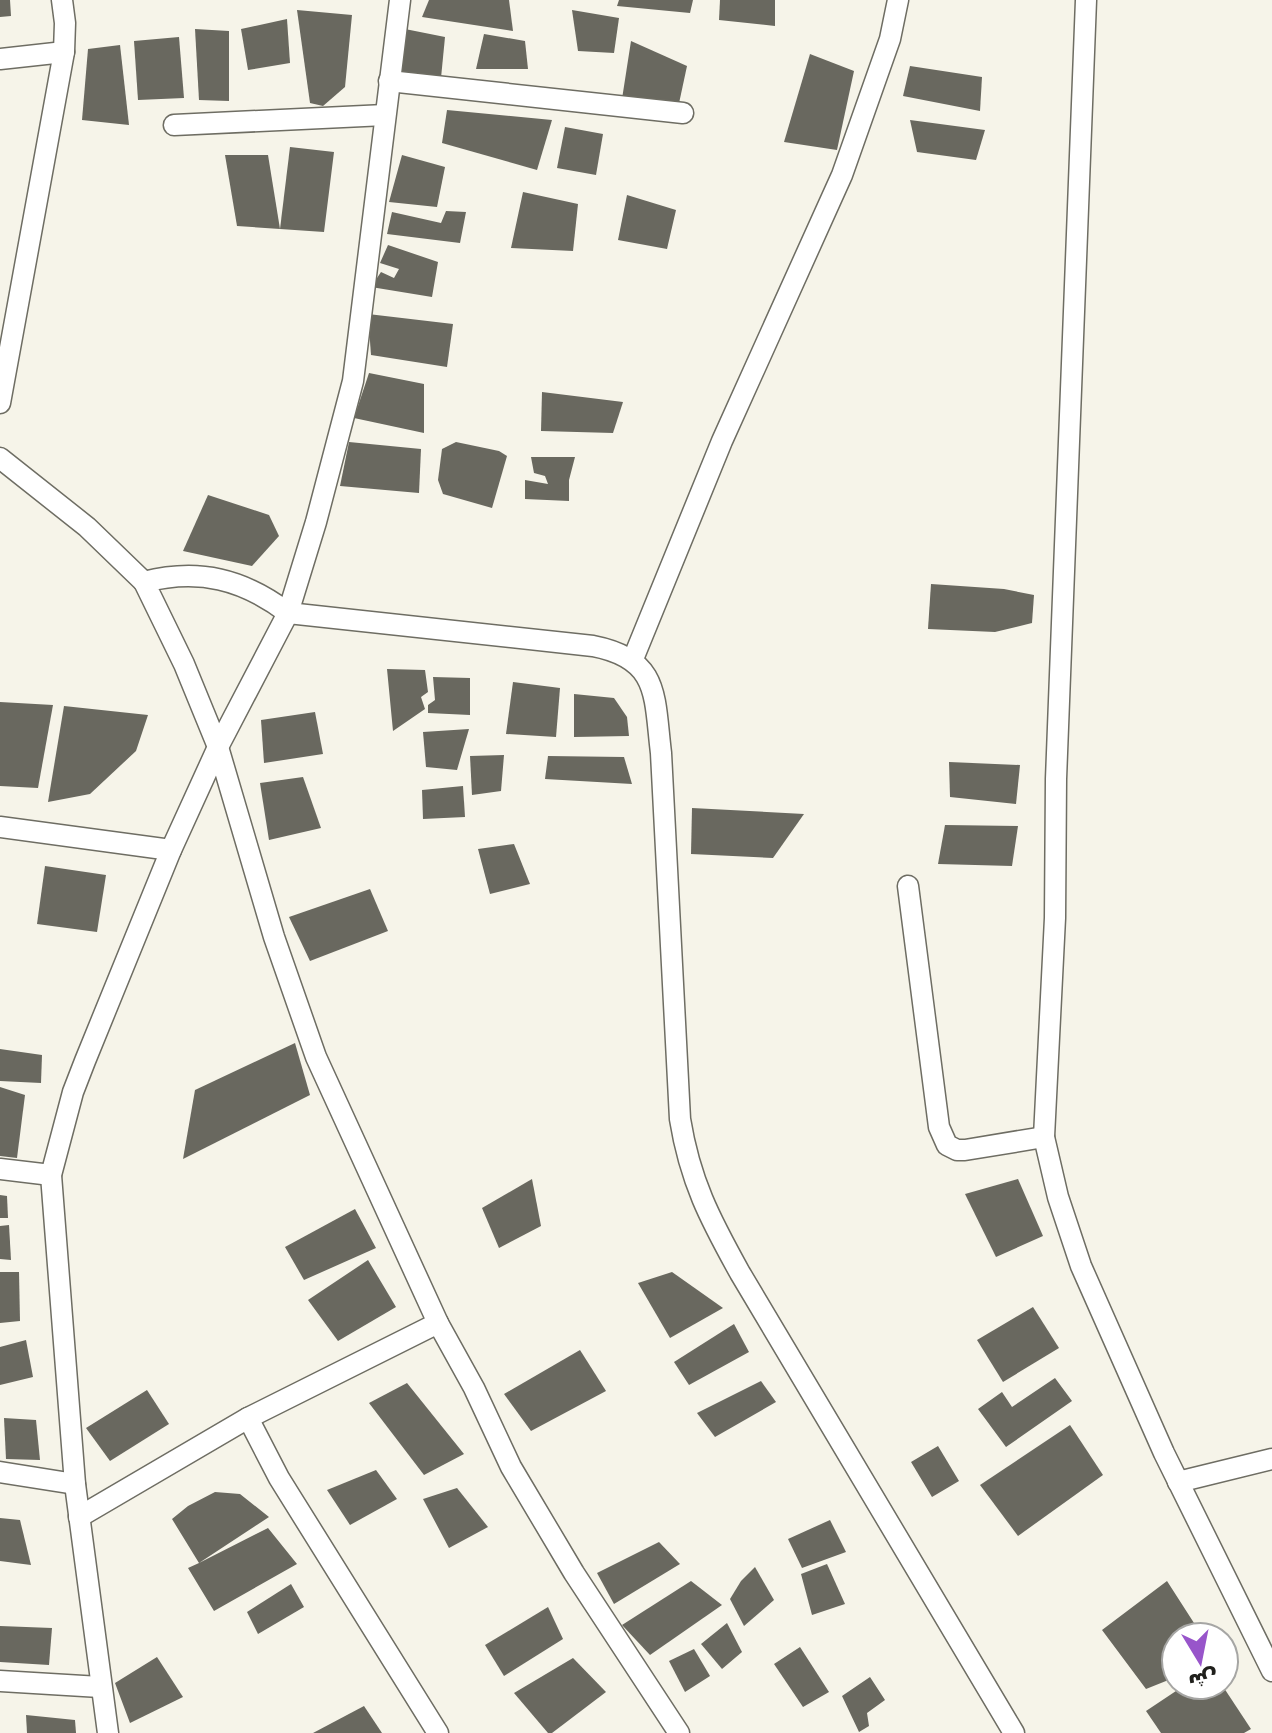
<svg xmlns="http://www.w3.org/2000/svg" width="1272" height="1733" viewBox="0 0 1272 1733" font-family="'DejaVu Sans','Noto Sans Arabic',sans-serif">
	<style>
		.building { fill: #69685f }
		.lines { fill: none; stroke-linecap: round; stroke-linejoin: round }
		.minor-casing { stroke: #6e6d63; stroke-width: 23 }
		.minor { stroke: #fff; stroke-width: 20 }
	</style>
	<rect width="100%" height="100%" fill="#f6f4e9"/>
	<g class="building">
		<path d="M0,0h10l1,16 -11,1z"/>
		<path d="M429,0h80l4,31 -91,-14z"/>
		<path d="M619,0h74l-3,13 -73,-7z"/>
		<path d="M720,0h55v26l-56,-6z"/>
		<path d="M297,10l55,5 -7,72 -22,19 -13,-3z"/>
		<path d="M572,10l47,8 -5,35 -36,-2z"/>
		<path d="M287,19l3,44 -42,7 -7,-41z"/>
		<path d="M195,29l34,2v70l-30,-1z"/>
		<path d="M405,29l40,8 -4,41 -41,-4z"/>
		<path d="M484,34l41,7 3,28h-52z"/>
		<path d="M179,37l5,61 -46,2 -4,-59z"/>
		<path d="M631,41l56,25 -9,42 -56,-9z"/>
		<path d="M120,45l9,80 -47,-5 6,-71z"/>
		<path d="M810,54l44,17 -17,79 -53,-8z"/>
		<path d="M910,66l72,11 -2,34 -77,-15z"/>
		<path d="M447,110l105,10 -15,50 -95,-27z"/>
		<path d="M910,120l75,10 -9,30 -59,-8z"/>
		<path d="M565,127l38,7 -7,41 -39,-7z"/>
		<path d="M290,147l44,5 -10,80 -44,-3z"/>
		<path d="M225,155h43l12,74 -43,-3z"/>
		<path d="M402,155l43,12 -8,40 -48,-5z"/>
		<path d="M523,192l55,12 -5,47 -62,-3z"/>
		<path d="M627,195l49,15 -9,39 -49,-9z"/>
		<path d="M446,211l20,1 -6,31 -73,-9 5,-22 49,11z"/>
		<path d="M388,245l50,17 -6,35 -61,-10 10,-15 13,6 5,-9 -19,-6z"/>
		<path d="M368,314l85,10 -6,43 -76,-12z"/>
		<path d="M369,373l55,11v49l-70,-15z"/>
		<path d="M542,392l81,10 -10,31 -72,-2z"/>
		<path d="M349,442l72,7 -2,44 -79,-7z"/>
		<path d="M456,442l43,9 8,5 -15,52 -49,-14 -5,-14 4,-31z"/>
		<path d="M531,457h44l-6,23v21l-44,-2v-19l23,4 -3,-8 -11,-3z"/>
		<path d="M208,495l61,20 10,21 -27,30 -69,-15z"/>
		<path d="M931,584l73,5 30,6 -2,28 -37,9 -67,-3z"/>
		<path d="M387,669l38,1 3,22 -7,5 4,12 -32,22z"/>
		<path d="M433,677l37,1v37l-42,-2v-8l7,-5z"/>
		<path d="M513,682l47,6 -4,49 -50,-3z"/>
		<path d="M574,694l40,4 13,19 2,19 -55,1z"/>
		<path d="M0,702l53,3 -15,83 -38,-2z"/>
		<path d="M64,706l84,9 -12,36 -46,43 -42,8z"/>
		<path d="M315,712l8,42 -59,9 -3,-43z"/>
		<path d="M469,729l-12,41 -31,-3 -3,-35z"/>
		<path d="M504,755l-3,36 -29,4 -2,-39z"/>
		<path d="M548,756l76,1 8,27 -87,-5z"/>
		<path d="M949,762l71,3 -4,39 -66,-7z"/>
		<path d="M303,777l18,51 -52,12 -9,-57z"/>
		<path d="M463,786l2,31 -42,2 -1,-29z"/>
		<path d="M692,808l112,6 -31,44 -82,-4z"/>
		<path d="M945,825l73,1 -6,40 -74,-2z"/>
		<path d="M514,844l16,40 -40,10 -12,-45z"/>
		<path d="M45,866l61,9 -9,57 -60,-8z"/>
		<path d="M370,889l18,42 -78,30 -21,-44z"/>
		<path d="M295,1043l15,52 -127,64 12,-69z"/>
		<path d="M0,1049l42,6 -1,28 -41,-2z"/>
		<path d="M0,1087l25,8 -8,63 -17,-2z"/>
		<path d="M532,1179l9,47 -42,22 -17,-40z"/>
		<path d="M1018,1179l25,57 -47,21 -31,-63z"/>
		<path d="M0,1195l7,1 1,22h-8z"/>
		<path d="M355,1209l21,39 -72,32 -19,-33z"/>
		<path d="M9,1225l2,35 -11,-1v-33z"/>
		<path d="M368,1260l28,47 -58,34 -30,-41z"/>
		<path d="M0,1272h19l1,49 -20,2z"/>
		<path d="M672,1272l51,36 -53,30 -32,-55z"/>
		<path d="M1033,1307l26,41 -56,34 -26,-42z"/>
		<path d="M734,1324l15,28 -60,33 -15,-23z"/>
		<path d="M26,1340l7,37 -33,8v-38z"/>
		<path d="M580,1350l26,41 -75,40 -27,-37z"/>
		<path d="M1055,1378l17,23 -66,46 -28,-38 24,-17 10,15z"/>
		<path d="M761,1381l15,21 -61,35 -18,-24z"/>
		<path d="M407,1383l57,71 -40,21 -55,-72z"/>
		<path d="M147,1390l22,34 -59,37 -24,-33z"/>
		<path d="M4,1418l32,2 4,40 -34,-1z"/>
		<path d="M1070,1425l33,50 -85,61 -38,-51z"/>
		<path d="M938,1446l21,35 -27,16 -21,-35z"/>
		<path d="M376,1470l21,29 -47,26 -23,-35z"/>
		<path d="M457,1488l31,39 -39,21 -26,-49z"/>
		<path d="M215,1492l25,2 29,23 -70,46 69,-35 29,36 -83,47 -26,-43 11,-5 -27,-44 16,-13z"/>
		<path d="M0,1518l20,2 11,45 -31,-4z"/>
		<path d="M830,1520l16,32 -44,16 -14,-29z"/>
		<path d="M659,1542l21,22 -66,40 -17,-31z"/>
		<path d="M827,1564l18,40 -33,11 -11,-41z"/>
		<path d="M755,1567l19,33 -30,26 -14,-27 11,-18z"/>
		<path d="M691,1581l31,24 -72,50 -28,-30z"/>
		<path d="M1167,1581l36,56h-27v40l-30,12 -44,-59z"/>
		<path d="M291,1584l13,23 -46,27 -11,-22z"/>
		<path d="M548,1607l15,32 -59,37 -19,-31z"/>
		<path d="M727,1623l15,29 -20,17 -21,-25z"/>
		<path d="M0,1626l52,2 -3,37 -49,-3z"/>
		<path d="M800,1647l29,45 -26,15 -29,-43z"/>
		<path d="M694,1649l16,27 -25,16 -16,-31z"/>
		<path d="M157,1657l26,40 -53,26 -15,-40z"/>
		<path d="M573,1658l33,34 -54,41h-4l-34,-40z"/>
		<path d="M870,1677l15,23 -18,13 2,13 -10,6 -17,-36z"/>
		<path d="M1185,1685h37l29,44 -7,4h-83l-15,-22z"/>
		<path d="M364,1706l18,27h-69z"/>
		<path d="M26,1715l49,5 1,13h-49z"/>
	</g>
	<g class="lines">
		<g class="minor-casing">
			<g id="minor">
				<path d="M1086,0l-30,779 -1,139 -11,219 14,60 23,69 83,187 108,218"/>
				<path d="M0,59l64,-7"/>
				<path d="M389,81l294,32"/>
				<path d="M174,125l211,-10"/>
				<path d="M0,403l64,-351 1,-29 -3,-23"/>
				<path d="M0,458l87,69 57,55"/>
				<path d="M633,659l89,-218 120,-266 48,-136 8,-39"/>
				<path d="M0,827l171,23"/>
				<path d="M908,886l31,241 8,18 10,5h8l79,-13"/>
				<path d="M0,1169l51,6"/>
				<path d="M248,1418l31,60 159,255"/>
				<path d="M0,1472l75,12"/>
				<path d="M1178,1482l94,-23"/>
				<path d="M79,1517l169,-99 190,-95"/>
				<path d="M0,1681l100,6"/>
				<path d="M108,1733l-33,-249 -24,-309 22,-83 12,-31 86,-211 47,-103 70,-134 28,-91 37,-141 47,-381"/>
				<path d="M679,1733l-105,-160 -63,-106 -37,-79 -36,-65 -122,-266 -42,-120 -56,-190 -34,-83 -40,-82c55,-14 99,-3 144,31l305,33c67,13 61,50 68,107l19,366c10,62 30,100 60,154l274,460"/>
			</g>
		</g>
		<use href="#minor" class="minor"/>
	</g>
	<g transform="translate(1200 1661) rotate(170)"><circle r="38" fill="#ffffff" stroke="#a6a6a4" stroke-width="2"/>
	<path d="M0-6L14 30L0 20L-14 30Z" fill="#9855ca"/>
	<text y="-12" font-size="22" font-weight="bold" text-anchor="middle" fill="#20201c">ش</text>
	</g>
</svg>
